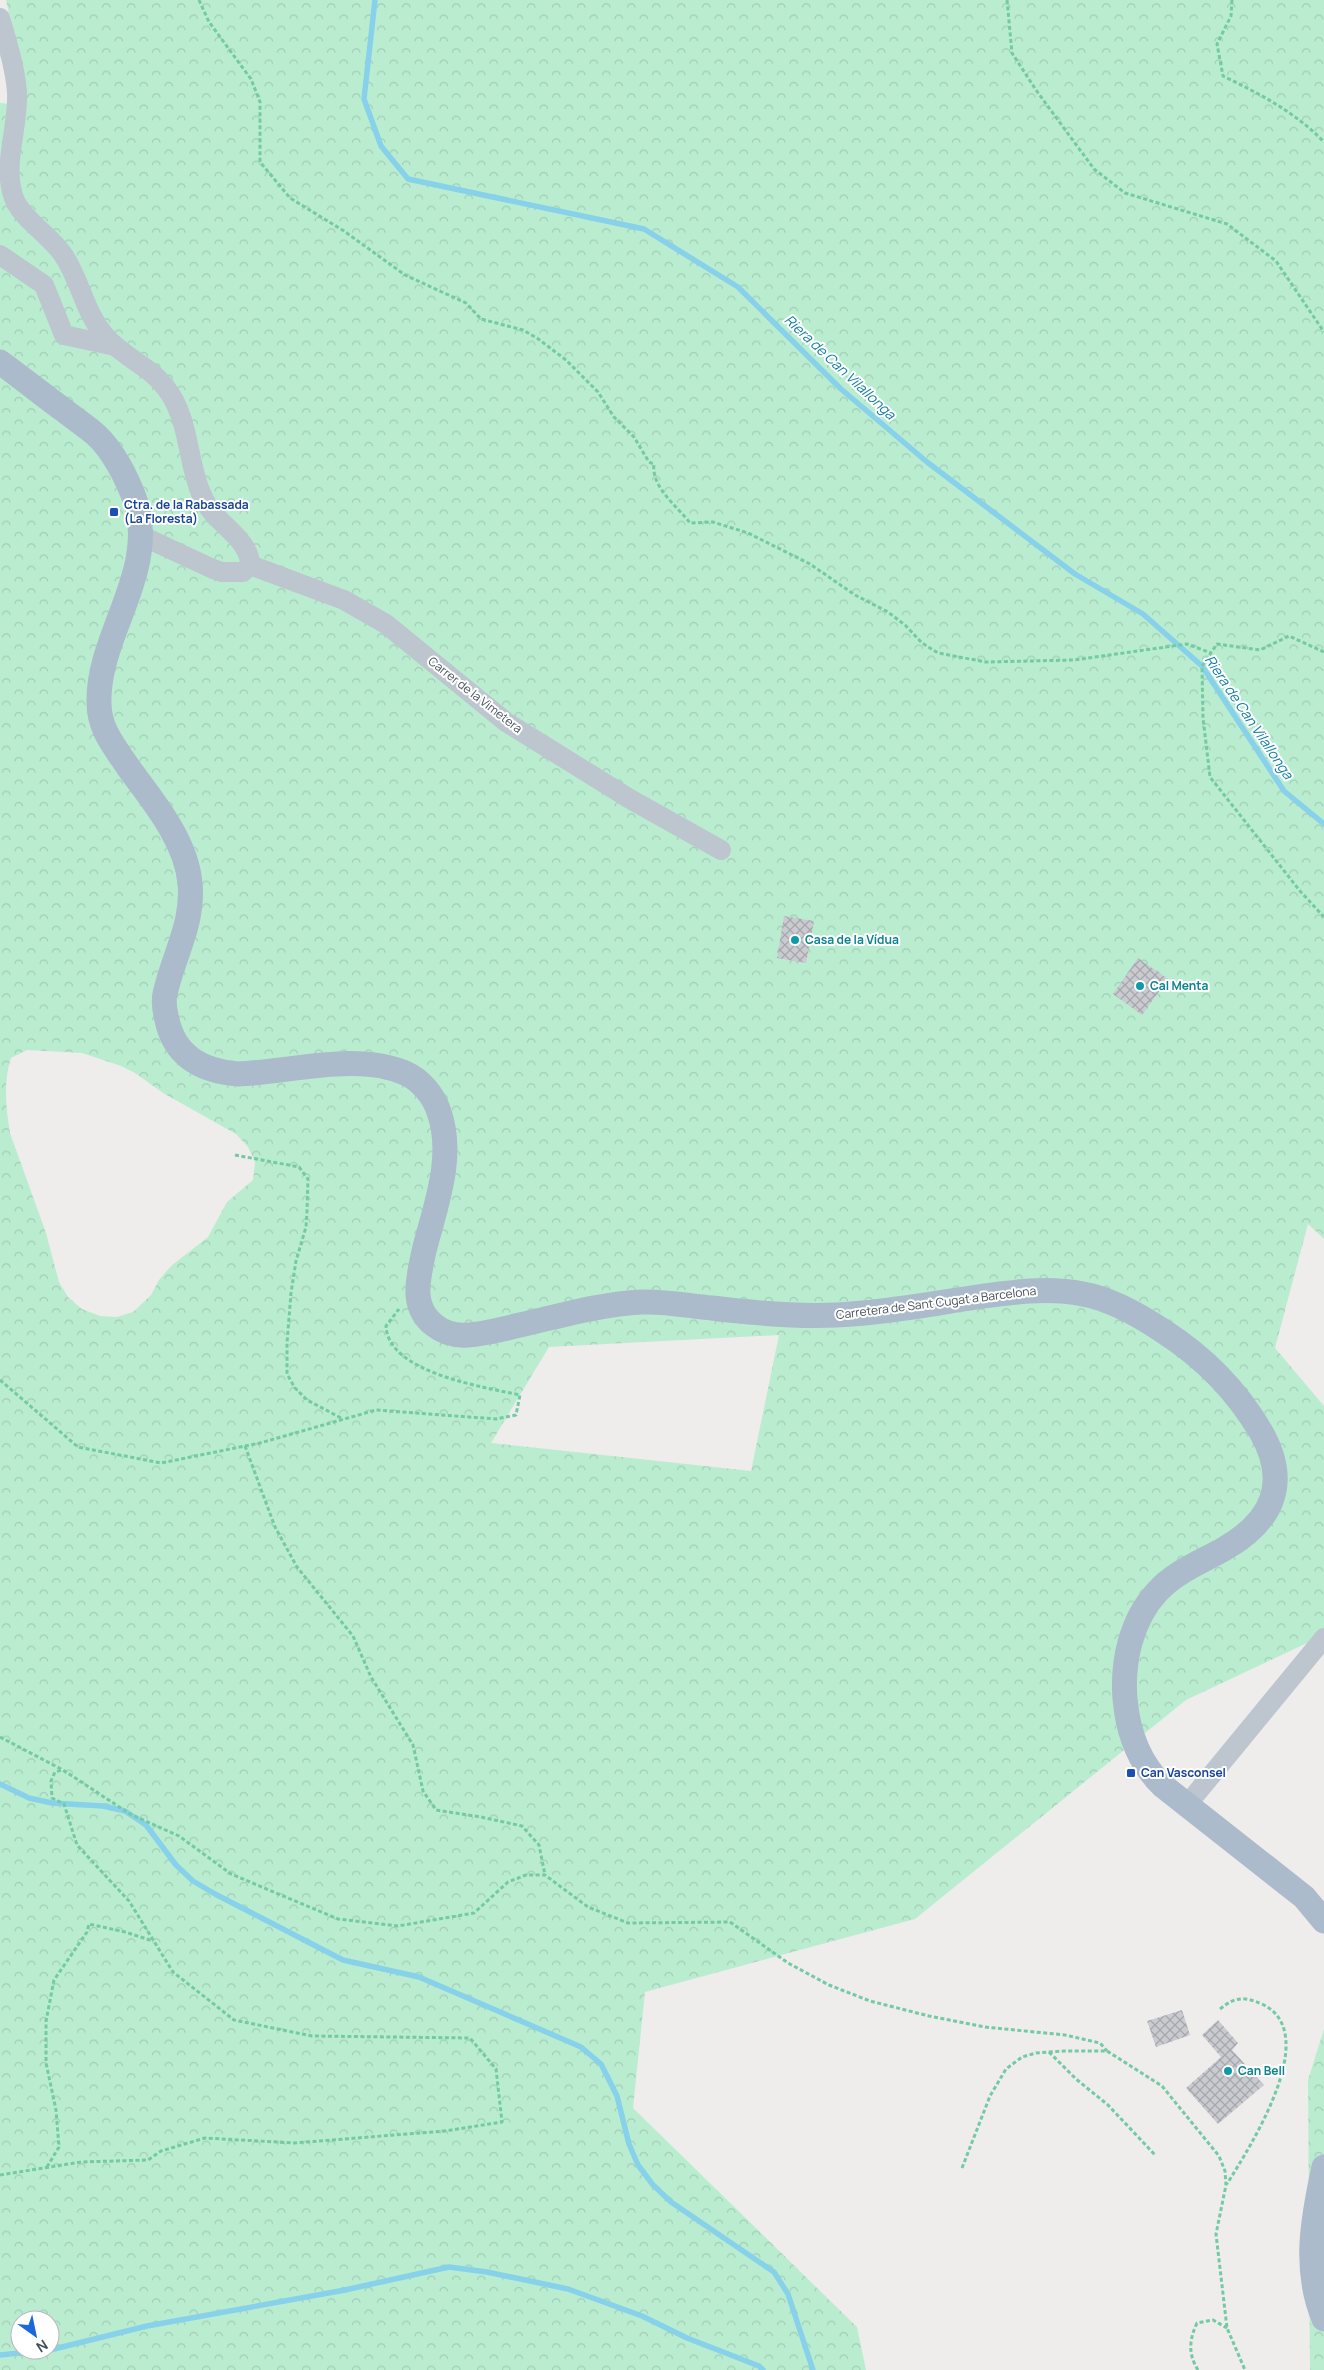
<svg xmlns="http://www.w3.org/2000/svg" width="1324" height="2370" viewBox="0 0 1324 2370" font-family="Manrope,sans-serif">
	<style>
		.forest { fill: url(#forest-crowns); fill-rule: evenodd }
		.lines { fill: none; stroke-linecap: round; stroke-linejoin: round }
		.stream { stroke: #88d1ea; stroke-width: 5.5 }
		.building { fill: url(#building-cross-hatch) }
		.path { stroke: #73caa3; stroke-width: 3; stroke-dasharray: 4 2.5; stroke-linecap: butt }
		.minor { stroke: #bdc6cf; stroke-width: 20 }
		.major { stroke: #acbbcb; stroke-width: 25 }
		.transit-dot { fill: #1a4fb4; stroke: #fff; stroke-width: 2 }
		.culture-dot { fill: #0f9aa8; stroke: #fff; stroke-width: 2 }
		.labels { text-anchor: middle; stroke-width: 4; stroke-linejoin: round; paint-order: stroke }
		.transit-label { font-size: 12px; font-weight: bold; fill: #164399; stroke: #fff; text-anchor: start }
		.street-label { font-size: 12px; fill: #454f59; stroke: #fff }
		.culture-label { font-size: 12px; font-weight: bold; fill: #0d838f; stroke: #fff; text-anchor: start }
		.water-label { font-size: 14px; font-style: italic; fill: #0f7da3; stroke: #fff }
	</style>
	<defs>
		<pattern id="forest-crowns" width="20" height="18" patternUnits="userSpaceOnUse" patternTransform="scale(1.25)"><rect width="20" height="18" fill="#baedd0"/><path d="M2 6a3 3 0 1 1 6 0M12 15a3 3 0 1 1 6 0" fill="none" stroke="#a1cdb5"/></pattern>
		<pattern id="building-cross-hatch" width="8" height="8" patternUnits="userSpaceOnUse" patternTransform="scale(1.25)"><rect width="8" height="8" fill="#c9cbd1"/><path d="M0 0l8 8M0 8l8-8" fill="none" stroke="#a5a7ad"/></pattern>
	</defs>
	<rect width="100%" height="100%" fill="#efecec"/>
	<g class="forest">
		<path d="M6,0h1318v1239l-16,-15 -33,124 49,58v229l-138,65 -271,219 -270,73 -12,116 224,219 9,43h-866v-2267l11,1 11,-33zM27,1050l55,3 39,13 14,7 28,20 73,41 12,13 7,15 -2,18 -26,22 -19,35 -37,29 -12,14 -8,15 -18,17 -16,5 -17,-1 -18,-7 -14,-12 -9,-15 -13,-49 -36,-100c-4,-26 -7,-50 1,-75zM779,1335l-28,136 -260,-28 58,-96zM20,2320h30v30h-30z"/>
		<path d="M1324,2029v341h-14l-2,-290z"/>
	</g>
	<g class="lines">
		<g class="stream">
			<path d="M375,0l-11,99 17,47 27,33 236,50 94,58 103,102 86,73 148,112 68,40 59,52 82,125 40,33"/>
			<path d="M0,1784l29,14 23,5 51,3 22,5 21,14 30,40 17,16 22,13 128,66 76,17 162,70 20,17 16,32 12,48 9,21 15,20 18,17 103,70 14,22 25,76"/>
			<path d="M50,2350l97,-24 198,-36 104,-23 38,5 81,17 74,27 45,22 72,28 4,4"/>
			<path d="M0,2355l48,-5"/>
		</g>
	</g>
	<g class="building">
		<path d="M784,916l30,5 -8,42 -29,-5z"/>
		<path d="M1138,958l30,21 -26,36 -29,-21z"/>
		<path d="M1182,2010l8,25 -34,12 -9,-26z"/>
		<path d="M1218,2020l20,23 -6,7 32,35 -46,39 -32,-36 35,-31 -19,-22z"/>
	</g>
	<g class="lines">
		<g class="path">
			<path d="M199,0l10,22 42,57 9,23v60l30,36 54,33 61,44 61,28 15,16 42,11 14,8 29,22 32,32 16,25 20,20 15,25 5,2c-3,23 23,42 36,59l23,-1 35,11 62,31 45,31 33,17 17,13 17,18 16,10 48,9 88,-2 113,-16 24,9"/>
			<path d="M1007,0l5,53 24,37 58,79 31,24 102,31 49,37 48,71"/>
			<path d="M1232,0l-1,16 -14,28 6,32c37,18 72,36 101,66"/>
			<path d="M1324,652l-35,-16 -29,14 -43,-6 -15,22 1,52 7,59 90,114 24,26"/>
			<path d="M235,1155l64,12 9,12 -1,32 -1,16 -10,34 -5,32 -4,50v31l8,14 12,12 36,19"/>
			<path d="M0,1380l78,67 83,16 99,-20 116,-33 120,9 20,-4 4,-20c-36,-8 -132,-22 -134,-69l13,-17"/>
			<path d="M245,1446l30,81 22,40 56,69 18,41 42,68 10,46 13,19 45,7 41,9 17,19 6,30"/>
			<path d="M0,1737l63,33 67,44 49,22 52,38 107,45 60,7 76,-13 34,-31 18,-7h19l43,32 40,16 102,-1 58,41 41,22 41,16 59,15 56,11 80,8 35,8 7,8"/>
			<path d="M1220,2009c15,-12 23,-13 42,-5 62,29 -13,144 -35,180"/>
			<path d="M1049,2052l27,27 32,26 48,51"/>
			<path d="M47,2167l12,-20 -3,-37 -10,-47v-42l8,-41 33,-48 2,-8 36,8 28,9"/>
			<path d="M962,2168l28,-72 16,-27 16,-12 14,-4 28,-2h43l55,35 57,70 6,15 1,14 -10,49 11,94 18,42"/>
			<path d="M0,2175l81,-13 67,-2 13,-9 44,-13 89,5 151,-12 57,-9 -6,-53 -26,-31 -158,-2 -78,-16 -61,-48 -44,-71 -52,-56 -13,-41 -12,-6 -1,-17 4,-9 7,-2"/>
			<path d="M1198,2370c-10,-16 -9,-30 -1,-47l16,-3 14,8"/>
		</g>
		<g class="minor">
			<path d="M0,18c7,24 15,49 17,74 2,37 -17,77 -1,111 12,21 35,33 48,53 17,26 21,58 42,81 17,20 44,29 60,51 26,33 20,82 41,117 12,20 43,35 43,60l-7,7h-21l-9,-3 -73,-34"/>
			<path d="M0,255l44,30 20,50 51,11"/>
			<path d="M250,565l94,35 42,24 120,98 124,77 91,51"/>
			<path d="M1186,1806l138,-168"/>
		</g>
		<g class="major">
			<path d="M0,362c22,16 43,33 65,49 10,8 21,15 30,23 18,16 32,44 40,66 24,71 -38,135 -36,203 0,26 15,43 29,64 25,34 58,73 62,116 4,41 -17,73 -25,111 -2,9 0,18 2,26 8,37 36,51 71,54 52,-2 119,-22 167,-1 16,7 29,23 34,39 16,45 -4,95 -15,139 -3,14 -7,30 -6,44 1,12 7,23 16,30 10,8 22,11 34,10 17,-1 35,-6 52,-10 40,-9 80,-21 122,-23 23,-1 47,4 70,6 41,5 83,9 124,7 47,-2 94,-11 141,-18 35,-5 71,-10 106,-3 28,5 56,21 80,37 39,25 74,60 98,101 29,51 12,89 -37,117 -23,13 -49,23 -67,43 -26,28 -35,70 -32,107 3,34 14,64 38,87l141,111 20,24"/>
			<path d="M1324,2167c-11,51 -21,102 0,152"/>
		</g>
	</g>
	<g class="transit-dot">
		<rect x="109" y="507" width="10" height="10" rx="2.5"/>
		<rect x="1126" y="1768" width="10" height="10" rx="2.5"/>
	</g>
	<g class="culture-dot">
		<circle cx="795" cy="940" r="5"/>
		<circle cx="1140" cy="986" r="5"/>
		<circle cx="1228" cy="2071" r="5"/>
	</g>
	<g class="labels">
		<g class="transit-label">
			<text x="124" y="509">Ctra. de la Rabassada<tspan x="124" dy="14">(La Floresta)</tspan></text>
			<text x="1141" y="1777">Can Vasconsel</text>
		</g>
		<g class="street-label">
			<text transform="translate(475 695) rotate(38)" y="4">Carrer de la Vimetera</text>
			<text transform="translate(936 1303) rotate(-7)" y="4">Carretera de Sant Cugat a Barcelona</text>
		</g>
		<g class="culture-label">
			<text x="805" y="944">Casa de la Vídua</text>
			<text x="1150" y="990">Cal Menta</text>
			<text x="1238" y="2075">Can Bell</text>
		</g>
		<g class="water-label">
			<text transform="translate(840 367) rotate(43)" y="5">Riera de Can Vilallonga</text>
			<text transform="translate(1249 717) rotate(56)" y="5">Riera de Can Vilallonga</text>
		</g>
	</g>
	<g transform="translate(35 2335) rotate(147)"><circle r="24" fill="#ffffff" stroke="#b5b9bd"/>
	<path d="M0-4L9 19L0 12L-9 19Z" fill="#1c67da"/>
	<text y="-8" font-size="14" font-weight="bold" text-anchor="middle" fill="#454f59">N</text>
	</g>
</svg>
